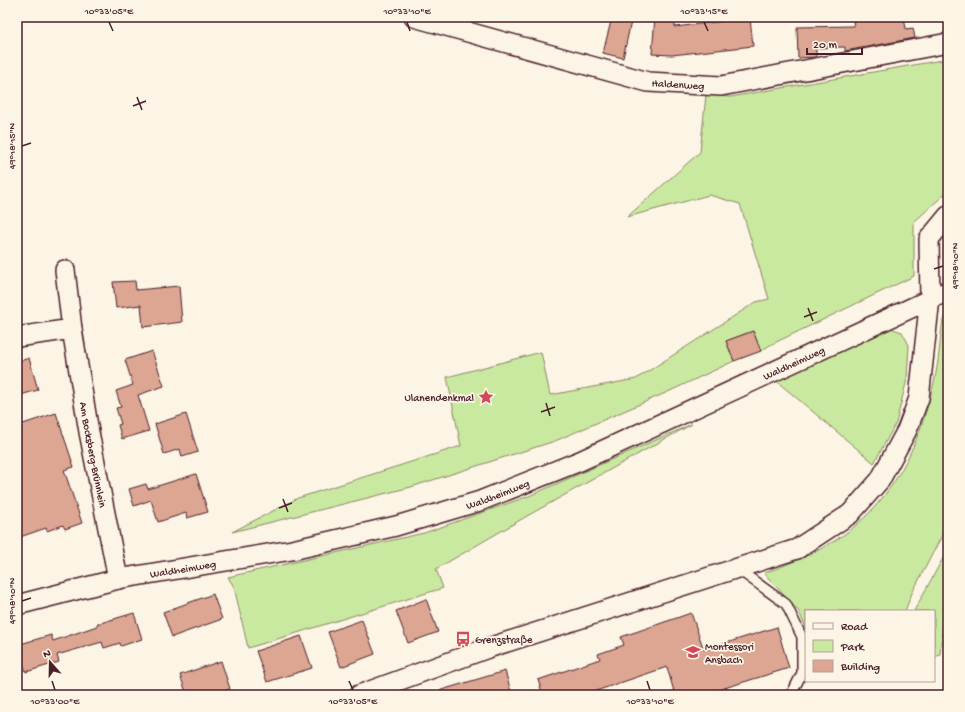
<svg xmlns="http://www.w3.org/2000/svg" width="965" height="712" viewBox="0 0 965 712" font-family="'Gochi Hand',sans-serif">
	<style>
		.green { fill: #cae9a0; stroke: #8a8466 }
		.building { fill: #dca692; stroke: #4a1f2b }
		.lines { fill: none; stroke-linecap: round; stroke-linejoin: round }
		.lane-casing { stroke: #4a1f2b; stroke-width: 12 }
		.street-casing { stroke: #4a1f2b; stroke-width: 22 }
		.lane { stroke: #fcf5e5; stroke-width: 9 }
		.street { stroke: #fcf5e5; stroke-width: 19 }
		.rail-casing { stroke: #4a1f2b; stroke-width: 4.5 }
		.rail { stroke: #fcf5e5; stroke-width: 3; stroke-dasharray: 9; stroke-linecap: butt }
		.ticks { fill: none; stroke: #4a1f2b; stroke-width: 1.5 }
		.labels { text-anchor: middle; stroke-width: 3.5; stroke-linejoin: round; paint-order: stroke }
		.street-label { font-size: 11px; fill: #4a1f2b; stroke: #fcf5e5 }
		.poi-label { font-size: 11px; fill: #4a1f2b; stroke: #fcf5e5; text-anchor: start }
		.neatline { fill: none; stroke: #4a1f2b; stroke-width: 1.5 }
		.ticks-label { font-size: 10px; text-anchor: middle; fill: #4a1f2b }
	</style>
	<rect width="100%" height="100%" fill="#fcf5e5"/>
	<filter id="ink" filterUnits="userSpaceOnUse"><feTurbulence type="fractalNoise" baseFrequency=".025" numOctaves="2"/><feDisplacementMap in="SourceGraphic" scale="8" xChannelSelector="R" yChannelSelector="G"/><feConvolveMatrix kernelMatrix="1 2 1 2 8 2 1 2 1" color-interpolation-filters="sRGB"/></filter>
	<g filter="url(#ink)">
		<g class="green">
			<path d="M948,59v132l-34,31v54l-144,69 -9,6 -8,-20 -27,10 8,20 -64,30 -115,50 -144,46 -179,45 66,-34 163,-52 -14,-69 94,-25 9,43 86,-16 120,-77 13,-3 -29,-95 -31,-9 -82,22 73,-65 6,-57 24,2z"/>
			<path d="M948,314v210l-36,69 -7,18h-99v17l-7,-16 -35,-39c31,-11 65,-25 91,-47 45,-38 66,-89 79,-144 5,-20 6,-43 9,-63z"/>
			<path d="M890,328l12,4 7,13 -2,34 -11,44 -22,40 -100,-84z"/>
			<path d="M692,424l-165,92 -91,53 7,19 -195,60 -14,-61 -6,-10 196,-44 105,-37z"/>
			<path d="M948,549v20l-8,86 -6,2v-46h-20z"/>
		</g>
		<g class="building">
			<path d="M612,17h20l-9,41 -20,-5z"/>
			<path d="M655,17h20v10l75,-9 3,28 -81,9 -20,-1z"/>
			<path d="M879,17h25l2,12 7,-1 2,10 -70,13v-4l-29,1v9l-18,1 -1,-31 57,-1 -1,-5z"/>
			<path d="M135,281l1,9 43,-4 3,36 -39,5 -2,-22 -25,3 -3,-26z"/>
			<path d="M753,331l8,20 -27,10 -8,-20z"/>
			<path d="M152,351l12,35 -26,9 11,36 -27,8 -4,-14 3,-1 -5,-16 5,-1 -5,-16 17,-6 -8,-25z"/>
			<path d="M29,358l9,32 -21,6v-34z"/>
			<path d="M56,413l18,54 -10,3 18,53 -17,6 -2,-4 -16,6 -1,-3 -29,10v-112z"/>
			<path d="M186,414l12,38 -16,5 -2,-8 -16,5 -9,-30z"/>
			<path d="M196,474l12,38 -21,6 -1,-5 -28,9 -7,-22 -17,6 -5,-17 17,-5 2,5z"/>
			<path d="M213,594l9,25 -50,18 -9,-25z"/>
			<path d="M426,599l12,33 -30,11 -12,-32z"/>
			<path d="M134,613l8,26 -21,7 -1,-3 -16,5 -2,-6 -45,13 2,7 -33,10 -9,-27 34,-10 2,6 44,-15v-2z"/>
			<path d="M691,613l13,37 73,-23 12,41 -71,22 2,5h-45l-8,-28 -74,25 1,3h-51l-5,-15 62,-21 -2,-5 26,-9 -3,-8z"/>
			<path d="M362,620l13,34 -34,13 -13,-35z"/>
			<path d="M301,636l11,32 -45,14 -11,-31z"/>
			<path d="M221,661l9,28 -18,6h-25l-7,-20z"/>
			<path d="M505,671l7,24h-74v-4z"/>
		</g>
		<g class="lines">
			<g class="lane-casing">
				<path id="lane" d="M735,570l11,5 40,29 16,33v36l-10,20 -3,2"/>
			</g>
			<g class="street-casing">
				<g id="street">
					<path id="s1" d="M414,17l234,65 73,4 227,-43"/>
					<path d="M65,270l7,59"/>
					<path id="s2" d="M17,337l55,-8 17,103 29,147"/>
					<path id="s3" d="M17,605l101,-26 174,-29 104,-24 84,-25 100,-40 368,-170"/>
					<path d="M359,695l129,-47 309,-99 53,-35 30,-34 27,-50 12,-32 11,-100 -1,-59 19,-23"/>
				</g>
			</g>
			<use href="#lane" class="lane"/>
			<use href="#street" class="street"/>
			<g class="rail-casing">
				<path id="rail" d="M933,695l15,-4"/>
			</g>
			<use href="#rail" class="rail"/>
		</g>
	</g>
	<path class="ticks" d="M109,22l4,9M407,22l3,9M704,22l4,9M137,97l5,13M133,106l13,-5M22,146l9,-3M934,269l9,-3M808,308l5,13M804,317l13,-5M546,403l4,13M541,412l14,-5M283,499l5,13M279,508l13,-5M22,601l9,-3M52,681l3,9M349,681l4,9M647,681l3,9"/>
	<defs>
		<g id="sight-bare" transform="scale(1.2)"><path d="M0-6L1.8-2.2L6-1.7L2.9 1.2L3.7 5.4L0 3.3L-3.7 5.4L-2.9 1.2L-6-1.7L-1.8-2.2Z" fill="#d1495b" stroke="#fcf5e5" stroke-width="2.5" paint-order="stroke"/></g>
		<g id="bus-bare" transform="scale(1.2)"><path d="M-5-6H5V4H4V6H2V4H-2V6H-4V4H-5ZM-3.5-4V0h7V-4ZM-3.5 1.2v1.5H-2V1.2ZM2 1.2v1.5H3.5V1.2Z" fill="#d1495b" stroke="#fcf5e5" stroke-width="2.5" paint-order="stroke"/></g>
		<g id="school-bare" transform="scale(1.2)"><path d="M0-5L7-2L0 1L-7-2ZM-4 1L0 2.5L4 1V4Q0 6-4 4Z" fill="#d1495b" stroke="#fcf5e5" stroke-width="2.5" paint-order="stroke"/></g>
	</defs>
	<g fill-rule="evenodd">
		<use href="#sight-bare" x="486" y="397"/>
		<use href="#bus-bare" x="463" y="639"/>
		<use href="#school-bare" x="693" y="652"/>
	</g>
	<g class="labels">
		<g class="street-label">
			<text dy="4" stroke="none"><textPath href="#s1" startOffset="273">Haldenweg</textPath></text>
			<text dy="4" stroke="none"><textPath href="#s3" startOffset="818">Waldheimweg</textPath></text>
			<text dy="4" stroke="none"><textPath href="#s2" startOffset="183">Am Bocksberg-Brünnlein</textPath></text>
			<text dy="4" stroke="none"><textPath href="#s3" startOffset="494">Waldheimweg</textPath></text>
			<text dy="4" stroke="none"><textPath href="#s3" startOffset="170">Waldheimweg</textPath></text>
		</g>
		<g class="poi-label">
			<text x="474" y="401" text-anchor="end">Ulanendenkmal</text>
			<text x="475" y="643">Grenzstraße</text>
			<text x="705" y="650">Montessori<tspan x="705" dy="13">Ansbach</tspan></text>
		</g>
	</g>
	<rect width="965" height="712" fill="none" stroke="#fcf5e5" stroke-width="44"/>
	<rect x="805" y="610" width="130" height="72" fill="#fcf5e5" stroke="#b59f9b"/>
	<rect x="813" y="623" width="20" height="6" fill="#fcf5e5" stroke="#b59f9b"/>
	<text x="841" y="630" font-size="12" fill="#4a1f2b">Road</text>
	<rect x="813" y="640" width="20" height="12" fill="#cae9a0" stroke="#b59f9b"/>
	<text x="841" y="650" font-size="12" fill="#4a1f2b">Park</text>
	<rect x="813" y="660" width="20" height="12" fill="#dca692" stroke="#b59f9b"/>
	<text x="841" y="670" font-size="12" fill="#4a1f2b">Building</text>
	<g transform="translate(50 662) rotate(340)" stroke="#fcf5e5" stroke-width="3" paint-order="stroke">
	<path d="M0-3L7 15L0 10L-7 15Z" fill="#4a1f2b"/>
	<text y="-6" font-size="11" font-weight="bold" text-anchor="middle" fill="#4a1f2b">N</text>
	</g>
	<path d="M807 48v6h55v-6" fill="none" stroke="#4a1f2b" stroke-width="2"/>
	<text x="813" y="48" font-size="12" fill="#4a1f2b" stroke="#fcf5e5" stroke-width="3" paint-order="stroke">20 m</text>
	<rect x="22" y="22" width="921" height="668" class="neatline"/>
	<g class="ticks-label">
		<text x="109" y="14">10°33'05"E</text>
		<text x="407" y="14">10°33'10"E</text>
		<text x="704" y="14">10°33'15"E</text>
		<text transform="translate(11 146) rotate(-90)" y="4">49°18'15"N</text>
		<text transform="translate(954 266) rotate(-90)" y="4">49°18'10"N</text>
		<text transform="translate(11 601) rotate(-90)" y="4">49°18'10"N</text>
		<text x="55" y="704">10°33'00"E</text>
		<text x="353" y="704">10°33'05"E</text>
		<text x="650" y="704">10°33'10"E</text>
	</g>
</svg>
